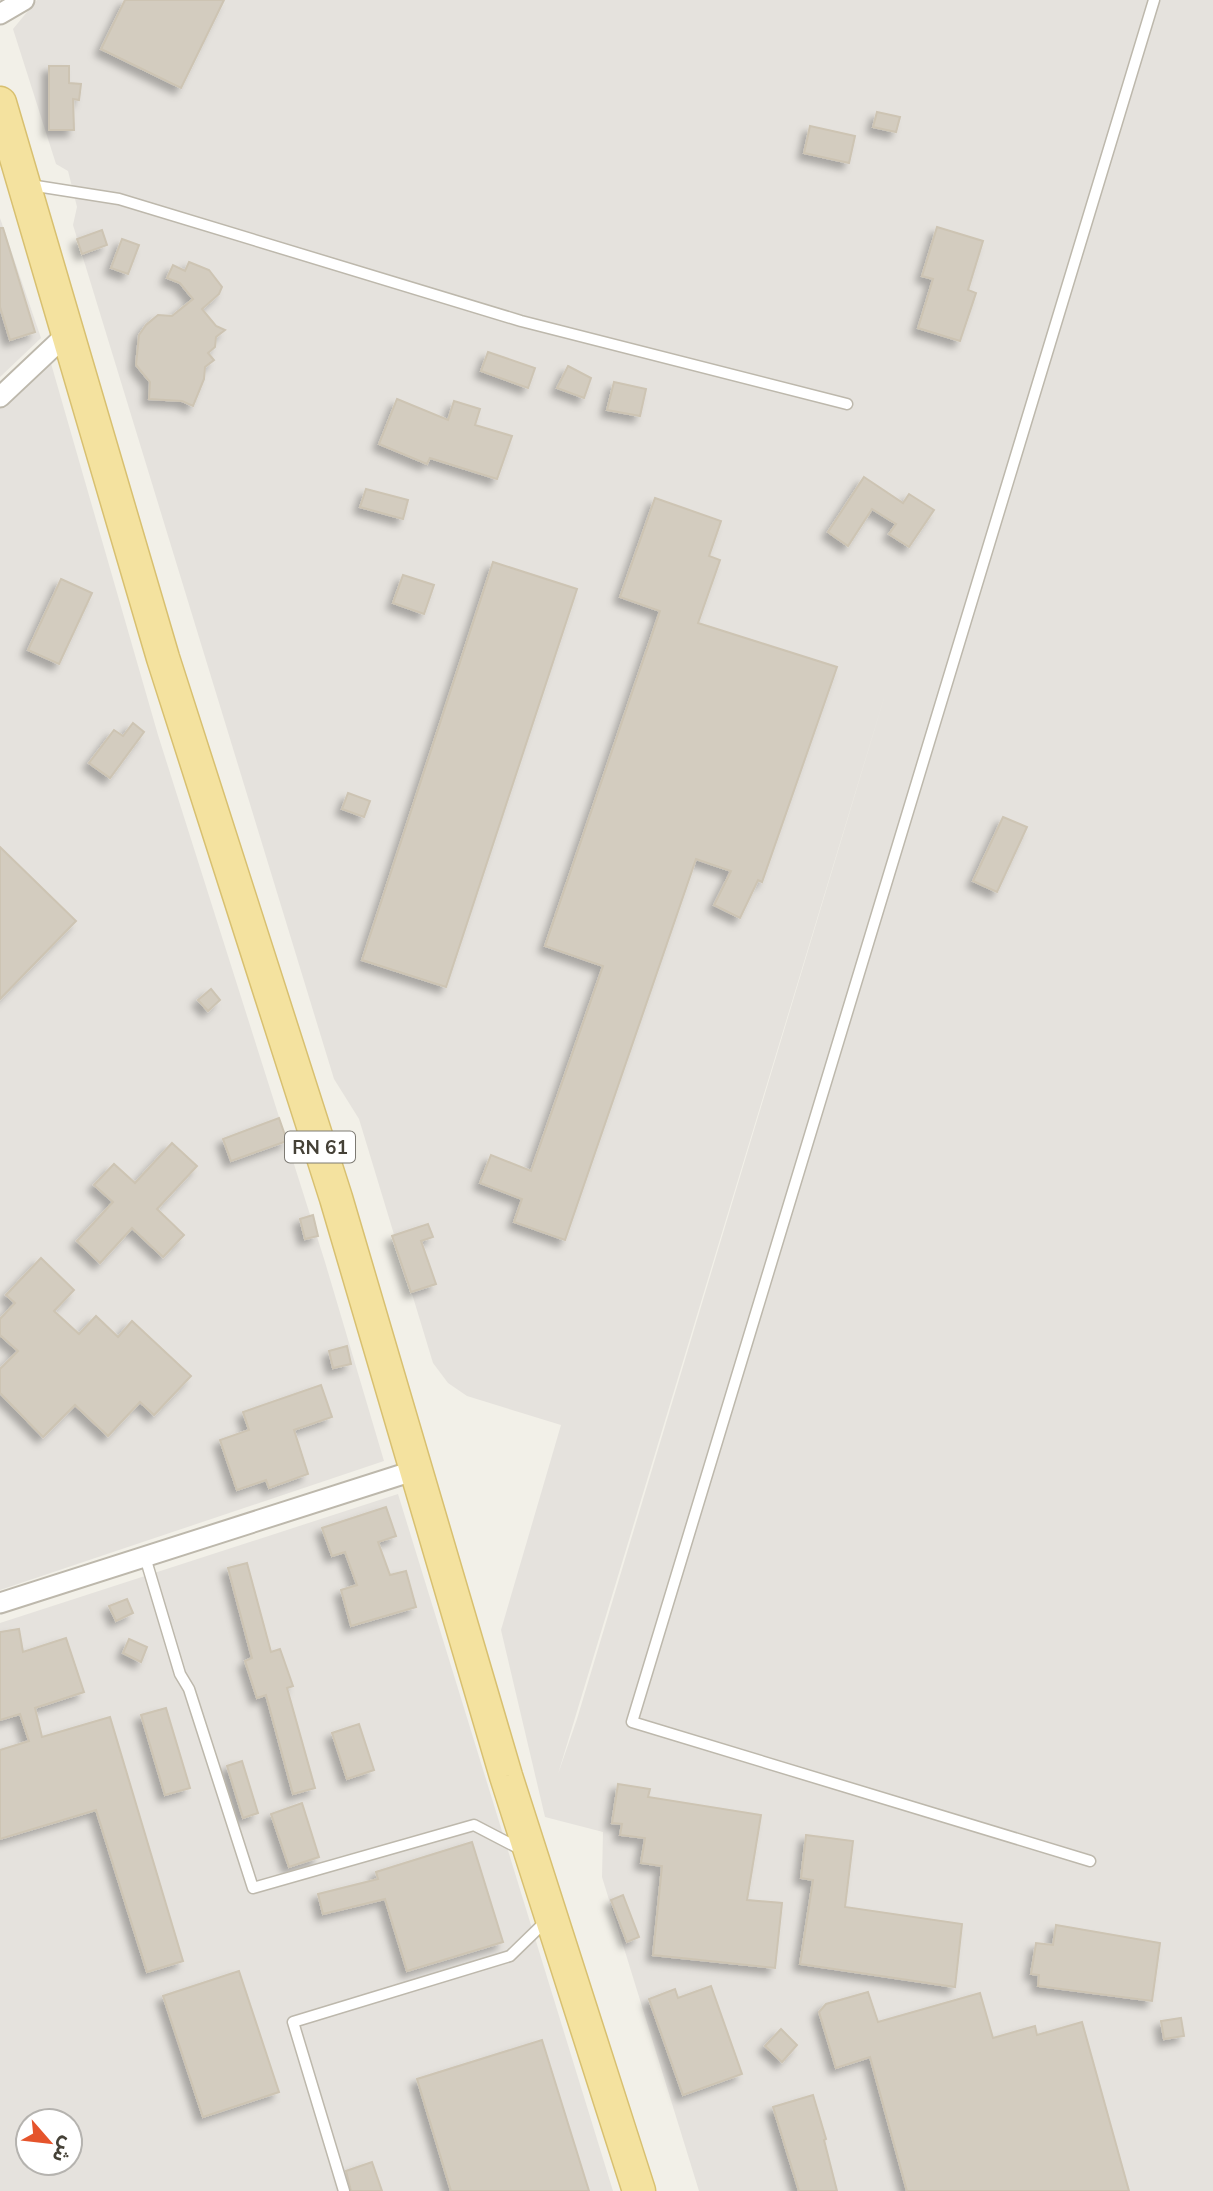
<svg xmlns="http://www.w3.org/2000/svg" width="1213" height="2191" viewBox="0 0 1213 2191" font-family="Mulish,'Noto Sans Arabic',sans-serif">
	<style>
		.industrial { fill: #e5e2dd; fill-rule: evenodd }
		.building { fill: #d3ccbf; stroke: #cdc4b3; stroke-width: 2; filter: url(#shadow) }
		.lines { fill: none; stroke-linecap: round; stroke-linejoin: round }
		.service-casing { stroke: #bdb8ac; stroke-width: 13 }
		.minor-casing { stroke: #bdb8ac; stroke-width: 23 }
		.primary-casing { stroke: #d8c070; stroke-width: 35 }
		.service { stroke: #fff; stroke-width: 10 }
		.minor { stroke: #fff; stroke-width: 19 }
		.primary { stroke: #f4e29f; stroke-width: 32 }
		.labels { text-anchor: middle; stroke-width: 6; stroke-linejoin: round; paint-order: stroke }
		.shield { fill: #fff; stroke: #7d7a73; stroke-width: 2 }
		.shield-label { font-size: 19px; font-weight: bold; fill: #454137 }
	</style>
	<defs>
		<filter id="shadow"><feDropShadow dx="-6" dy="6" stdDeviation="3.5" flood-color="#0004"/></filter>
	</defs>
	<rect width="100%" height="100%" fill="#f2f0e8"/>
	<g class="industrial">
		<path d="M37,0h1176v2191h-514l-97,-314 1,-45 -58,-15 -44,-187 60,-205 -94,-29 -19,-13 -15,-20 -74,-244 -25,-40 -261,-854 4,-18 -9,-36 -12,-7 -43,-135zM887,688l-310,1031 -19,55z"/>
		<path d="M0,218l41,120 -41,39z"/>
		<path d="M50,360l108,375 167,527 59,199 -384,129v-1183z"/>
		<path d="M398,1494l215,697h-613v-568zM28,2121h42v42h-42z"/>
	</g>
	<g class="building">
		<path d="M125,0h99l-43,88 -80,-39z"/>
		<path d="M49,66h20v17l12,1 -2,16 -6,-1 1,31h-25z"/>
		<path d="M877,112l23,5 -4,15 -23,-5z"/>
		<path d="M810,126l45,10 -6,27 -45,-10z"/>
		<path d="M937,227l46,14 -15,49 8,3 -16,48 -42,-13 15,-49 -11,-3z"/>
		<path d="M0,228h3l32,104 -25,8 -10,-33z"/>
		<path d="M102,230l5,15 -25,9 -5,-15z"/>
		<path d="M122,239l17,6 -11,29 -17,-6z"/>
		<path d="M189,262l20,8 13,17 -3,7 -17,15 14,17 9,4 -9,7 -1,10 -7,6 6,7 -9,7 -1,12 -11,27 -11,-5 -33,-2 1,-17 -14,-17 3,-30 7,-10 12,-10 14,1 21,-17 -13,-16 -13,-5 6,-13 12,6z"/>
		<path d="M488,352l47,16 -7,20 -47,-17z"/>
		<path d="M568,366l23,12 -7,20 -27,-10z"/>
		<path d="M614,382l32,7 -6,27 -33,-6z"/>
		<path d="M397,399l51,21 6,-19 26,8 -5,16 37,11 -15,43 -67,-21 -3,6 -48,-20z"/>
		<path d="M864,477l39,26 6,-9 25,16 -25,37 -20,-13 7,-10 -24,-15 -24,37 -20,-14z"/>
		<path d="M366,489l42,11 -5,19 -43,-12z"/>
		<path d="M655,498l66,23 -12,35 11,4 -22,63 139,44 -75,215 -4,-2 -18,38 -26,-13 17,-34 -35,-12 -131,381 -51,-18 8,-23 -42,-16 11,-28 40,16 72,-205 -58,-20 115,-335 -40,-14z"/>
		<path d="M493,562l84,27 -131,398 -84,-27z"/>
		<path d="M403,575l31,10 -10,29 -31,-11z"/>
		<path d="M61,579l31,14 -33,71 -31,-14z"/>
		<path d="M133,723l11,9 -34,46 -21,-15 25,-33 9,6z"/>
		<path d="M348,793l22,8 -6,16 -22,-8z"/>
		<path d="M1003,817l24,10 -30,65 -24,-11z"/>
		<path d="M0,847l76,74 -76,78z"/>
		<path d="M211,989l9,11 -12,11 -10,-11z"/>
		<path d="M279,1118l8,23 -56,20 -8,-22z"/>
		<path d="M172,1143l25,23 -40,43 27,26 -21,22 -31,-29 -32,35 -23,-22 36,-39 -19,-17 20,-21 21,19z"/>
		<path d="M313,1215l5,21 -13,3 -5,-20z"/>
		<path d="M428,1224l5,13 -12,4 15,43 -25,8 -19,-56z"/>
		<path d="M41,1258l33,32 -20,21 25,23 17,-18 22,21 14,-16 59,55 -37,39 -14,-13 -32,34 -33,-31 -32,32 -43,-44v-24l18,-18 -18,-16v-16l15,-16 -9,-8z"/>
		<path d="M347,1346l4,18 -18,4 -4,-17z"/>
		<path d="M321,1385l11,32 -38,13 14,44 -39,14 -3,-8 -29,10 -17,-50 29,-10 -6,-18z"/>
		<path d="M386,1507l10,29 -18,6 12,33 16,-4 10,36 -65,19 -10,-36 16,-5 -12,-33 -13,4 -10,-28z"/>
		<path d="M247,1563l24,89 9,-3 13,37 -6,2 28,100 -22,6 -27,-99 -9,3 -12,-37 7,-3 -24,-90z"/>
		<path d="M127,1599l6,14 -17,8 -7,-15z"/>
		<path d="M19,1629l4,23 43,-14 18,54 -49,16 7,29 68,-20 73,244 -36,11 -51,-162 -96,29v-89l29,-9 -9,-27 -20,6v-88z"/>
		<path d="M129,1639l18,8 -6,15 -18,-9z"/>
		<path d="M166,1708l24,80 -25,7 -24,-80z"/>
		<path d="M359,1724l15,46 -27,9 -15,-46z"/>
		<path d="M242,1761l16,52 -15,5 -16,-52z"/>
		<path d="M618,1784l32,5 -2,8 113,18 -14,85 35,3 -7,65 -122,-13 9,-89 -21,-3 4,-25 -25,-3 2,-11 -10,-1z"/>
		<path d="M302,1803l17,54 -30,10 -18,-53z"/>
		<path d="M806,1835l47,6 -8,66 117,17 -7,63 -155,-23 13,-84 -12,-2z"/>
		<path d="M472,1842l31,100 -96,29 -22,-72 -62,15 -5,-20 60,-15 -2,-7z"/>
		<path d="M623,1895l16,42 -12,5 -16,-42z"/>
		<path d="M1056,1925l104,18 -8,58 -114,-15 1,-11 -8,-1 5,-31 17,2z"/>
		<path d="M239,1971l40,121 -76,25 -40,-121z"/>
		<path d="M711,1986l31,88 -59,21 -34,-96 26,-10 3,9z"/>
		<path d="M868,1992l10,30 102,-29 13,45 42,-12 2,9 45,-13 47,169h-222l-37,-134 -34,11 -17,-56 7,-8z"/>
		<path d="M1181,2018l3,18 -20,3 -3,-18z"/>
		<path d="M781,2029l16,16 -15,17 -17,-16z"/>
		<path d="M542,2040l47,151h-138l-34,-112z"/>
		<path d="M813,2095l13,44 -2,1 13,51h-38l-26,-84z"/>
		<path d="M372,2162l10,29h-31l-5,-20z"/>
	</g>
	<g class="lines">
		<g class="service-casing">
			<g id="service">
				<path d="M30,185l89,14 402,122 326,83"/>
				<path d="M145,1557l35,117 9,15 64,199 221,-63 48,25"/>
				<path d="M1090,1861l-458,-139 522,-1722"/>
				<path d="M344,2191l-51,-169 217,-66 36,-35"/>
			</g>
		</g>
		<g class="minor-casing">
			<g id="minor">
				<path d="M0,14l24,-14"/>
				<path d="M0,397l69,-65"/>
				<path d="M0,1603l416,-133"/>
			</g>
		</g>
		<g class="primary-casing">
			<path id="primary" d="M0,103l163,555 173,540 170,578 133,415"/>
		</g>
		<use href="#service" class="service"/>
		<use href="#minor" class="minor"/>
		<use href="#primary" class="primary"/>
	</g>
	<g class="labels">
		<rect class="shield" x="285" y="1131.5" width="70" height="31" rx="5"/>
		<g class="shield-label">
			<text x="320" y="1154">RN 61</text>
		</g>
	</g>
	<g transform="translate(49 2142) rotate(118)"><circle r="33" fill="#ffffff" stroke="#b5b3af" stroke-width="2"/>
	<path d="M0-5L12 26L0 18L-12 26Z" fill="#e5542c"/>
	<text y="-10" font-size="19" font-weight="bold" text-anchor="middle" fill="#454137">ش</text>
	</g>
</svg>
